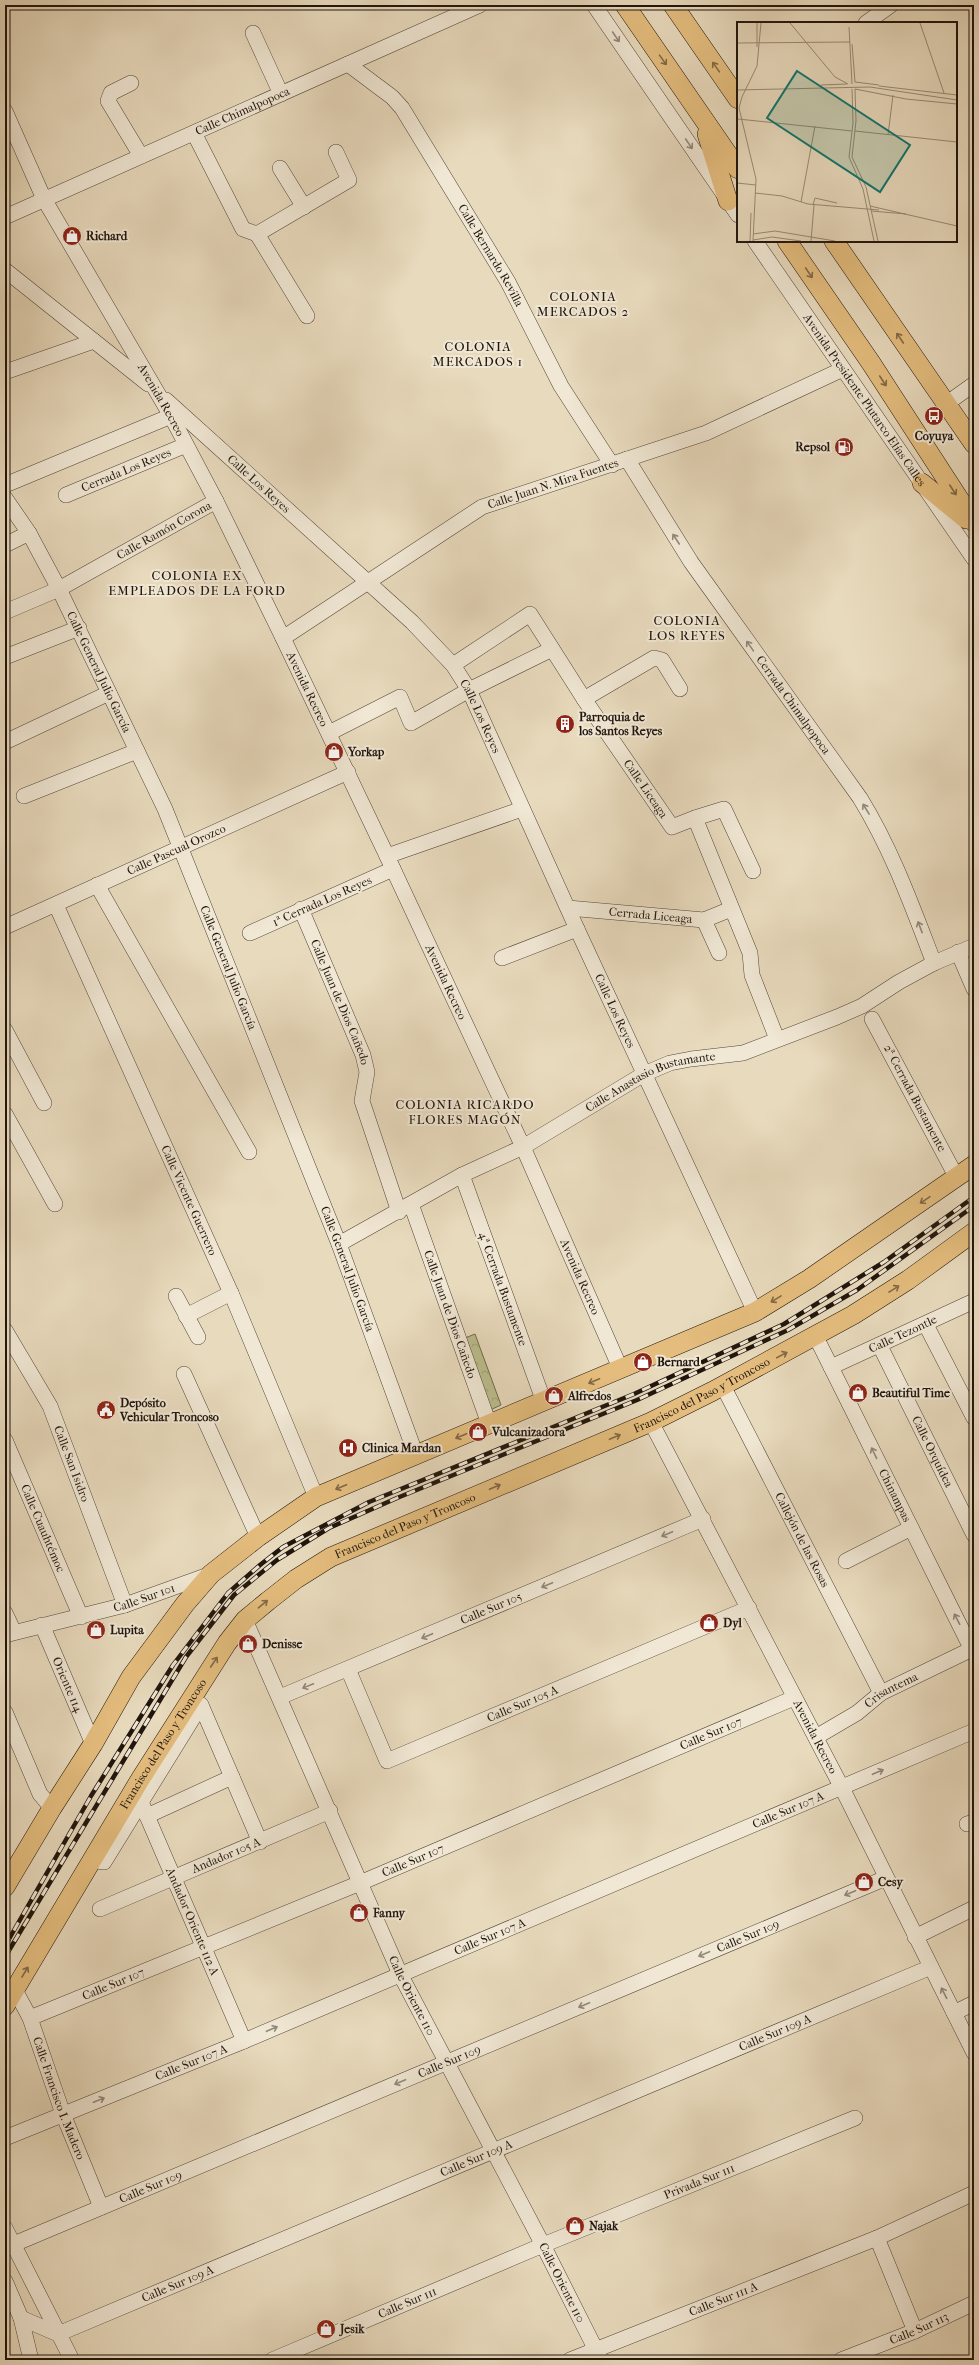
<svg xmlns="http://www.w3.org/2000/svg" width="979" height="2365" viewBox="0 0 979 2365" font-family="'IM FELL French Canon',serif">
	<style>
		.forest { fill: url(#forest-crowns); stroke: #6e6a4d }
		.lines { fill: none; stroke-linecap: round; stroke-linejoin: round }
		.minor-casing { stroke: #524639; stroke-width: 16 }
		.major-casing { stroke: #20150d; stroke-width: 20 }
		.minor { stroke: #f0e7d4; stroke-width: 15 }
		.major { stroke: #e4bd7e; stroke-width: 19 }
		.rail-casing { stroke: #20150d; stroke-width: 4.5 }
		.rail { stroke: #f0e7d4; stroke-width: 3; stroke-dasharray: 9; stroke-linecap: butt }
		.oneway { stroke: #92887a }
		.oneway2 { stroke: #826946 }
		.labels { text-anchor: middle; stroke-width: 4; stroke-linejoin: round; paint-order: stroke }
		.street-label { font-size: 12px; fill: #20150d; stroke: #f0e7d4 }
		.poi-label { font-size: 12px; font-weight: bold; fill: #20150d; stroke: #f0e7d4; text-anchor: start }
		.neighbourhood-label { font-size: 13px; letter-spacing: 1px; fill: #20150d; stroke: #f0e7d4 }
		.inset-road { fill: none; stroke: #988b77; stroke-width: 1 }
		.view { fill: #0f766e; fill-opacity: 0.15; stroke: #0f766e; stroke-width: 2 }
		.inset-edge { fill: none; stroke: #20150d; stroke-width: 2 }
	</style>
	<defs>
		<pattern id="forest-crowns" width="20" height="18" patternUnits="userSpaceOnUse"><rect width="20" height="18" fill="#bcbe8d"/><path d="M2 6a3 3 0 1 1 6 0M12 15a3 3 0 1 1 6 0" fill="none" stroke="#a1a278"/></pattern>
	</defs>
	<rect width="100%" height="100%" fill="#e8dabd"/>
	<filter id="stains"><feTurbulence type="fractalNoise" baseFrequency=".005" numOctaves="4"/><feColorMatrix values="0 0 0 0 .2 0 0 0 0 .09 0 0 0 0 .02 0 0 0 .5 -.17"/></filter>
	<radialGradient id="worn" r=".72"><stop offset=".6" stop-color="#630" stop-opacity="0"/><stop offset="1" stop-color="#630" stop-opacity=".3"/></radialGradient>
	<path class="forest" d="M475,1334l26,71 -13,6 -28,-71z"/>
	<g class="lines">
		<g class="minor-casing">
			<g id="minor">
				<path d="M594,5l144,210"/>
				<path d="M866,23l25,-18"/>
				<path d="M253,33l28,61"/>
				<path id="s1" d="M348,64l44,33 10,11 106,174 53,104 51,79"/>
				<path d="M131,83l-20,10 -3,8 33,55"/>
				<path id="s2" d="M5,111l39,88 127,217 45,85 67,137 104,218 136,291 98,223"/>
				<path d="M194,133l49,96 14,5"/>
				<path d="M280,168l24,39"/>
				<path id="s3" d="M5,217l475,-212"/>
				<path d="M257,234l92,-54 -13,-28"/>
				<path d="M257,234l50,82"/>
				<path id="s4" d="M755,241l219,318"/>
				<path d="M5,270l143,114"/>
				<path d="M5,372l89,-31"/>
				<path id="s5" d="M166,400l246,222 41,43 16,25 108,239 178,383"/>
				<path d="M946,404l28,-20"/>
				<path id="s6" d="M627,459l64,103 169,236c32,52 52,108 74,165"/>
				<path d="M5,485l166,-69"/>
				<path id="s7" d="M66,495l120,-50"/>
				<path id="s8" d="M5,498l24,35 30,56 106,220 174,435 77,211"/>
				<path d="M5,545l24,-12"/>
				<path id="s9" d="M5,612l54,-23 157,-88"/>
				<path id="s10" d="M283,638l199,-131 224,-74 137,-64"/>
				<path d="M5,657l74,-29"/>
				<path id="s11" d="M453,665l77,-51 54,85 88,128 23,-9 55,135 2,22 25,64"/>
				<path d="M584,699l70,-41 8,2 18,29"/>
				<path d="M329,733l71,-36 11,26 58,-33 83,-41"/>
				<path d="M5,742l104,-49"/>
				<path d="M24,796l113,-45"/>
				<path d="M695,818l29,-9 29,62"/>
				<path d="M387,856l135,-47"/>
				<path d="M97,885l152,267"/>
				<path id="s12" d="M56,905l175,388 85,204"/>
				<path id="s13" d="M568,908l136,12 27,-11"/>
				<path id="s14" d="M301,909l62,146 4,17 -5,29 37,111"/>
				<path d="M704,920l15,33"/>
				<path id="s15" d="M5,927l343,-155"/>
				<path d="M250,933l143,-64"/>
				<path d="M958,952l16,37"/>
				<path d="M502,958l75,-29"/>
				<path d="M872,1019l85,159"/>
				<path d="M5,1030l39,73"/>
				<path d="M5,1114l50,90"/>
				<path d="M462,1175l82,227"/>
				<path id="s16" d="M411,1204l78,220"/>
				<path id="s17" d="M339,1244l123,-69 61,-28 121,-73 26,-11 21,-4 52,-6 94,-36 25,-11 37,-24 35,-19 40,-17"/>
				<path d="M176,1296l22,41"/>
				<path d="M186,1316l45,-23"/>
				<path d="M926,1325l48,93"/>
				<path id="s18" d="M5,1330l45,76 75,199"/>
				<path id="s19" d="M816,1337l158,317"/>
				<path id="s20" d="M880,1346l94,189"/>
				<path id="s21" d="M831,1367l143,-66"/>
				<path d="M184,1374l74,163"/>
				<path id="s22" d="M723,1386l158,307"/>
				<path id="s23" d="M651,1422l191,366 132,265"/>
				<path id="s24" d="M5,1440l76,177"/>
				<path d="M846,1561l65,-33"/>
				<path d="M5,1613l9,19"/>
				<path id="s25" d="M245,1620l155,354 143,271 58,115"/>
				<path id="s26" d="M42,1625l51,119"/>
				<path id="s27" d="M5,1635l120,-30 86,-31"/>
				<path id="s28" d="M348,1669l39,92 362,-153"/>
				<path id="s29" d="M280,1697l423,-178"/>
				<path d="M201,1705l59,137"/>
				<path d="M5,1712l35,82 12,14"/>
				<path id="s30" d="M816,1737l41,-24 24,-20 91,-44"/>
				<path id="s31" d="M141,1802l103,239"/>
				<path d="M147,1816l85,-39"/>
				<path d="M967,1824l7,-2"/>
				<path d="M92,1860l12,2 97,-157"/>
				<path id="s32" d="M100,1909l230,-98"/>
				<path d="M915,1937l59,-29"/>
				<path id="s33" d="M15,1990l15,28 33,96 38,93"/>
				<path d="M954,2013l20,-10"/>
				<path id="s34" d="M30,2018l330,-135 434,-185"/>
				<path id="s35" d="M5,2138l239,-97 730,-310"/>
				<path d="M5,2228l67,132"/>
				<path d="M877,2238l38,93"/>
				<path id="s36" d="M14,2244l872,-366"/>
				<path d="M5,2281l16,37 10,42"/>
				<path id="s37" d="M21,2318l37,16 873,-367"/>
				<path id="s38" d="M272,2360l271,-115 312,-127"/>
				<path id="s39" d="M570,2360l307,-122 97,-45"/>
				<path id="s40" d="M841,2360l74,-29 59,-28"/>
			</g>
		</g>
		<g class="major-casing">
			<g id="major">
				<path d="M625,5l113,164"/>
				<path d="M673,5l65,94"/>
				<path d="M707,134l21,67"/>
				<path d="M787,241l84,122 103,159"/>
				<path d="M834,241l140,203"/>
				<path d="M922,483l44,36"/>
				<path d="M5,1887l47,-79 41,-64 38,-67 54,-73 26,-30 47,-37 58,-40 439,-185 54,-33 165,-114"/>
				<path id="s41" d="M5,2006l136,-228 86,-135 18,-23 23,-19 28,-22 35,-22 320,-135 62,-31 140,-76 55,-35 66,-48"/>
			</g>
		</g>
		<use href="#minor" class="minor"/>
		<use href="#major" class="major"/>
		<g class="rail-casing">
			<g id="rail">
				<path d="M5,1946l86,-150 82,-131 55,-72 32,-28 23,-18 86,-45 265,-108 150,-70 100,-62 90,-65"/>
				<path d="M5,1957l181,-300 48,-62 43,-35 52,-32 68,-30 240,-98 151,-70 69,-40 117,-84"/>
			</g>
		</g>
		<use href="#rail" class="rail"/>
	</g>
	<defs><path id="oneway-shaft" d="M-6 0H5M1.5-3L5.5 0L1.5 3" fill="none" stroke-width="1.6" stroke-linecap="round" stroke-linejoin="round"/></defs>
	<g class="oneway">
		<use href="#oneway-shaft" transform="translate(616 37) rotate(56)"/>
		<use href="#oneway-shaft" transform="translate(689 144) rotate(56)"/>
		<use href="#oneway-shaft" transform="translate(676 539) rotate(-123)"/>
		<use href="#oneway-shaft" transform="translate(750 646) rotate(-125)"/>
		<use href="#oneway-shaft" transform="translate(866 809) rotate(-122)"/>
		<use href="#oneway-shaft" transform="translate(920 927) rotate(-111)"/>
		<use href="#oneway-shaft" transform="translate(874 1453) rotate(-116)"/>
		<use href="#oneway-shaft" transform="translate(667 1534) rotate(157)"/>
		<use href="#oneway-shaft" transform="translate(547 1585) rotate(157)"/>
		<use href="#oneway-shaft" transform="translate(957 1619) rotate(-117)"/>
		<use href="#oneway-shaft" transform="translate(427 1636) rotate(157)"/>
		<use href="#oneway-shaft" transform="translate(308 1686) rotate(158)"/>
		<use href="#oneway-shaft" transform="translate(878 1772) rotate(-23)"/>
		<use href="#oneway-shaft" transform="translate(850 1893) rotate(157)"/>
		<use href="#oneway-shaft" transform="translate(704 1954) rotate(157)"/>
		<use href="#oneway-shaft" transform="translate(944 1993) rotate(-117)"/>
		<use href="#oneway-shaft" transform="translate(584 2005) rotate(157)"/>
		<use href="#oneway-shaft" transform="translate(272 2029) rotate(-23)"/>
		<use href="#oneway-shaft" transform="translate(400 2082) rotate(157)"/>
		<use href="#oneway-shaft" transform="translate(99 2100) rotate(-22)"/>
	</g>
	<g class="oneway2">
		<use href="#oneway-shaft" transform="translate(663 60) rotate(55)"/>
		<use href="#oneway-shaft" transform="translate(716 67) rotate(-125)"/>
		<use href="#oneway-shaft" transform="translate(809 273) rotate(56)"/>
		<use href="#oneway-shaft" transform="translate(900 338) rotate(-124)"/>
		<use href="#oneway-shaft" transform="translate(883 381) rotate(57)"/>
		<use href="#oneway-shaft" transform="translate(953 490) rotate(57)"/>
		<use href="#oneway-shaft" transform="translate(925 1200) rotate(146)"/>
		<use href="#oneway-shaft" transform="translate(894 1289) rotate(-32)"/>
		<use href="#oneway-shaft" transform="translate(776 1299) rotate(149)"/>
		<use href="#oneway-shaft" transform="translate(782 1355) rotate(-28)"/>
		<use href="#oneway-shaft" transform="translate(594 1381) rotate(157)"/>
		<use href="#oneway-shaft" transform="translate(461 1436) rotate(157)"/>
		<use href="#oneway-shaft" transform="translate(615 1437) rotate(-23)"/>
		<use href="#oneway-shaft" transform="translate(341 1487) rotate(157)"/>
		<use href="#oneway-shaft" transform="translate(495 1487) rotate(-23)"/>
		<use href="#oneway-shaft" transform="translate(263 1604) rotate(-40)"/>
		<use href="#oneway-shaft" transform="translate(214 1662) rotate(-56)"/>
		<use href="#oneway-shaft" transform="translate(25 1972) rotate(-59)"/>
	</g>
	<defs>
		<g id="shop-disc" transform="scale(1)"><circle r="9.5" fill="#8f2418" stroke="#f0e7d4"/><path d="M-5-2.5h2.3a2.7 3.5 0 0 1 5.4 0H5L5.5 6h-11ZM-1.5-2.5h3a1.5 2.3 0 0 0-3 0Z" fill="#fff"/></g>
		<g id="bus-disc" transform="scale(1)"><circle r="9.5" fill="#8f2418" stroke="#f0e7d4"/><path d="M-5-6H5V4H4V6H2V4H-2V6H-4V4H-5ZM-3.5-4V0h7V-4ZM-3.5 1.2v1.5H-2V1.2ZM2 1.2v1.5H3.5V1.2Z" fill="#fff"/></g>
		<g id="fuel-disc" transform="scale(1)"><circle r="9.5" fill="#8f2418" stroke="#f0e7d4"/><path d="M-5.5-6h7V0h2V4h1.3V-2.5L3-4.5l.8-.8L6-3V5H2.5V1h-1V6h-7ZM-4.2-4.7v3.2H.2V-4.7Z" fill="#fff"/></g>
		<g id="building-disc" transform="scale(1)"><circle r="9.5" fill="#8f2418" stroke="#f0e7d4"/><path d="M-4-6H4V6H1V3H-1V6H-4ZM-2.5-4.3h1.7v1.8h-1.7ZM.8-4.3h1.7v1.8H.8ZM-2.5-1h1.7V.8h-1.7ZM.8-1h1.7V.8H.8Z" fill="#fff"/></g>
		<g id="civic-disc" transform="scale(1)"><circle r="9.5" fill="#8f2418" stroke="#f0e7d4"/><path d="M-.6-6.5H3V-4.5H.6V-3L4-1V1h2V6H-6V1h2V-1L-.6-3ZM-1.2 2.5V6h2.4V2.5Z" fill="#fff"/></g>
		<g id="hospital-disc" transform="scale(1)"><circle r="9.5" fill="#8f2418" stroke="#f0e7d4"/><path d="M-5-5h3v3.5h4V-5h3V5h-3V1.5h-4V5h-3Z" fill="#fff"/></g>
	</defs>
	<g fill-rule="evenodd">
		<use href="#shop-disc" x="72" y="236"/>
		<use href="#bus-disc" x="934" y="416"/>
		<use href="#fuel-disc" x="844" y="447"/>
		<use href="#building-disc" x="565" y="724"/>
		<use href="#shop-disc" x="334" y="752"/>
		<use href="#shop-disc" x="643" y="1362"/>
		<use href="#shop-disc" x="858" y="1393"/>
		<use href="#shop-disc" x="554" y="1396"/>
		<use href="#civic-disc" x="106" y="1410"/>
		<use href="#shop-disc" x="478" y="1432"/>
		<use href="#hospital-disc" x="348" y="1448"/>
		<use href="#shop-disc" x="709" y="1623"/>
		<use href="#shop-disc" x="96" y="1630"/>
		<use href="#shop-disc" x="248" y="1644"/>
		<use href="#shop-disc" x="864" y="1882"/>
		<use href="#shop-disc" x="359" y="1913"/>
		<use href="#shop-disc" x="575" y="2226"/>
		<use href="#shop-disc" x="326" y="2329"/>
	</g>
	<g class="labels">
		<g class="street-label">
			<text dy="4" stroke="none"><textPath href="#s3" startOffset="260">Calle Chimalpopoca</textPath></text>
			<text dy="4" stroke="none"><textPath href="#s1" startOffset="242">Calle Bernardo Revilla</textPath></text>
			<text dy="4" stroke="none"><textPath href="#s2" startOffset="329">Avenida Recreo</textPath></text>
			<text dy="4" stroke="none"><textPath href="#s4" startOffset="193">Avenida Presidente Plutarco Elías Calles</textPath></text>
			<text dy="4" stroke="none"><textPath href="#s7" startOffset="65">Cerrada Los Reyes</textPath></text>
			<text dy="4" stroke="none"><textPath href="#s5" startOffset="125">Calle Los Reyes</textPath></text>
			<text dy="4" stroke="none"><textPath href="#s10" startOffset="313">Calle Juan N. Mira Fuentes</textPath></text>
			<text dy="4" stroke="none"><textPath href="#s9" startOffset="179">Calle Ramón Corona</textPath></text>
			<text dy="4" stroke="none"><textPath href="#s8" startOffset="198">Calle General Julio García</textPath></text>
			<text dy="4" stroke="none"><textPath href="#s2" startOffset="653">Avenida Recreo</textPath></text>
			<text dy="4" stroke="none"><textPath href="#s6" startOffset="297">Cerrada Chimalpopoca</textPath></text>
			<text dy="4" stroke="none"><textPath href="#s5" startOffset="449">Calle Los Reyes</textPath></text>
			<text dy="4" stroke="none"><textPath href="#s11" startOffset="302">Calle Liceaga</textPath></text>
			<text dy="4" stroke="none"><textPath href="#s15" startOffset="188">Calle Pascual Orozco</textPath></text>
			<text transform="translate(322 901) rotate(-24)" y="4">1ª Cerrada Los Reyes</text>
			<text dy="4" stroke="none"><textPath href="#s13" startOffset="83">Cerrada Liceaga</textPath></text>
			<text dy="4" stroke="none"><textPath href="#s8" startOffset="521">Calle General Julio García</textPath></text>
			<text dy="4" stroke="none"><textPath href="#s2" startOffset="977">Avenida Recreo</textPath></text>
			<text dy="4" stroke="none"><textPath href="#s14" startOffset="101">Calle Juan de Dios Cañedo</textPath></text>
			<text dy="4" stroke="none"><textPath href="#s5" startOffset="773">Calle Los Reyes</textPath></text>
			<text dy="4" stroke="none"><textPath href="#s17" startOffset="353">Calle Anastasio Bustamante</textPath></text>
			<text transform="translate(915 1098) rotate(62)" y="4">2ª Cerrada Bustamente</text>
			<text dy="4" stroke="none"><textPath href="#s12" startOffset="324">Calle Vicente Guerrero</textPath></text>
			<text dy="4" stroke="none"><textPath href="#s8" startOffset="845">Calle General Julio García</textPath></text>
			<text dy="4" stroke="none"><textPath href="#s2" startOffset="1301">Avenida Recreo</textPath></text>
			<text transform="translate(503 1289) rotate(70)" y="4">4ª Cerrada Bustamente</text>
			<text dy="4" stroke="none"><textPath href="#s16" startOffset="117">Calle Juan de Dios Cañedo</textPath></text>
			<text dy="4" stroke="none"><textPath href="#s21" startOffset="79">Calle Tezontle</textPath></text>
			<text dy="4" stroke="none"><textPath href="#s41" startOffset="966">Francisco del Paso y Troncoso</textPath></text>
			<text dy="4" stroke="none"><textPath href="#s20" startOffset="118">Calle Orquídea</textPath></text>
			<text dy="4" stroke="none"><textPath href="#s18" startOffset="150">Calle San Isidro</textPath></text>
			<text dy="4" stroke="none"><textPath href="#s19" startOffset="177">Chinampas</textPath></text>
			<text dy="4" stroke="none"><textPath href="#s41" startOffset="642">Francisco del Paso y Troncoso</textPath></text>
			<text dy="4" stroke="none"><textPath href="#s24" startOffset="96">Calle Cuauhtémoc</textPath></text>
			<text dy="4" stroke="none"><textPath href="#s22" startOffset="173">Callejón de las Rosas</textPath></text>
			<text dy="4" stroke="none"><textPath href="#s27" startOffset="144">Calle Sur 101</textPath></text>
			<text dy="4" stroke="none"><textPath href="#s29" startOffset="229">Calle Sur 105</textPath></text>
			<text dy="4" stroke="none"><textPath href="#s26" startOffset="65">Oriente 114</textPath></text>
			<text dy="4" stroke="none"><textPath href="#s30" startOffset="89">Crisantema</textPath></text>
			<text dy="4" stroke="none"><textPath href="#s28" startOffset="247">Calle Sur 105 A</textPath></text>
			<text dy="4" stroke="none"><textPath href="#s34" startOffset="738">Calle Sur 107</textPath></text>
			<text dy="4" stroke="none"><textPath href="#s23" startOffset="355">Avenida Recreo</textPath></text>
			<text dy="4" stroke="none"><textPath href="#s41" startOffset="306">Francisco del Paso y Troncoso</textPath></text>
			<text dy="4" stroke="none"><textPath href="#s35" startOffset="849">Calle Sur 107 A</textPath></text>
			<text dy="4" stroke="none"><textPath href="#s32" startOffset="137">Andador 105 A</textPath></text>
			<text dy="4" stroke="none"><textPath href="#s34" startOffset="414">Calle Sur 107</textPath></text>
			<text dy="4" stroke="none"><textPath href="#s31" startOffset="130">Andador Oriente 112 A</textPath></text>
			<text dy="4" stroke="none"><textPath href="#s36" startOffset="796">Calle Sur 109</textPath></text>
			<text dy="4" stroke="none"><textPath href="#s35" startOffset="525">Calle Sur 107 A</textPath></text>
			<text dy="4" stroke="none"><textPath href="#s34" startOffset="90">Calle Sur 107</textPath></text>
			<text dy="4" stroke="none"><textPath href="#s25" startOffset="411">Calle Oriente 110</textPath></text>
			<text dy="4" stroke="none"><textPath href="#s37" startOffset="818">Calle Sur 109 A</textPath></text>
			<text dy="4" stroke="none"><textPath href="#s36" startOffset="472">Calle Sur 109</textPath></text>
			<text dy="4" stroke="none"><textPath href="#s35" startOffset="201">Calle Sur 107 A</textPath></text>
			<text dy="4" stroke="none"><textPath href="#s33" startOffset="117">Calle Francisco I. Madero</textPath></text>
			<text dy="4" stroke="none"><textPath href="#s37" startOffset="494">Calle Sur 109 A</textPath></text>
			<text dy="4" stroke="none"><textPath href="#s38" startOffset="463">Privada Sur 111</textPath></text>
			<text dy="4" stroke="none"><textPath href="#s36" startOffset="148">Calle Sur 109</textPath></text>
			<text dy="4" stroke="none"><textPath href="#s25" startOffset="735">Calle Oriente 110</textPath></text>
			<text dy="4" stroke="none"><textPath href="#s37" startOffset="170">Calle Sur 109 A</textPath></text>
			<text dy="4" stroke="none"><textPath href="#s39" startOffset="165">Calle Sur 111 A</textPath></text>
			<text dy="4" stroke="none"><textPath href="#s38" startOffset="147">Calle Sur 111</textPath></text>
			<text dy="4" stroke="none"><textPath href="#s40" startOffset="84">Calle Sur 113</textPath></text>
		</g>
		<g class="poi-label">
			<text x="86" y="240">Richard</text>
			<text x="934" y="440" text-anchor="middle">Coyuya</text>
			<text x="830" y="451" text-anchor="end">Repsol</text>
			<text x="579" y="721">Parroquia de<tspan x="579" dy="14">los Santos Reyes</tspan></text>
			<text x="348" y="756">Yorkap</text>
			<text x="657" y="1366">Bernard</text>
			<text x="872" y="1397">Beautiful Time</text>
			<text x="568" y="1400">Alfredos</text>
			<text x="120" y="1407">Depósito<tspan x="120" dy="14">Vehicular Troncoso</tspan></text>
			<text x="492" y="1436">Vulcanizadora</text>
			<text x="362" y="1452">Clinica Mardan</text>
			<text x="723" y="1627">Dyl</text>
			<text x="110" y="1634">Lupita</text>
			<text x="262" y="1648">Denisse</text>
			<text x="878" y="1886">Cesy</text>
			<text x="373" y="1917">Fanny</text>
			<text x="589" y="2230">Najak</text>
			<text x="340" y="2333">Jesik</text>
		</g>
		<g class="neighbourhood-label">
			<text x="583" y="301">COLONIA<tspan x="583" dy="15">MERCADOS 2</tspan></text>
			<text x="478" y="351">COLONIA<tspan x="478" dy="15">MERCADOS 1</tspan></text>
			<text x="197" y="580">COLONIA EX<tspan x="197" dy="15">EMPLEADOS DE LA FORD</tspan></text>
			<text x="687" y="625">COLONIA<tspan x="687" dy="15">LOS REYES</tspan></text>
			<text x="465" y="1109">COLONIA RICARDO<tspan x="465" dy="15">FLORES MAGÓN</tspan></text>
		</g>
	</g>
	<g transform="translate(737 22)">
		<rect width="220" height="220" fill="#e8dabd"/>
		<path class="inset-road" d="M20,1v24M53,1l45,54 13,7M183,1l24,70M112,5l3,57M0,21l113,-1M115,22l3,38M118,60l24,3M84,63l26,-1M142,64l78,9M115,67l1,34 -4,34 14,32 11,52M118,67l51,10 51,5M118,67l1,32 -4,36 14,30 12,54M0,68l133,-3 87,13M1,97l114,12M118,109l102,11M151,113l5,-40M0,161l19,2M18,171l27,3 26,8 71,6M64,180l14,-76M76,183l2,-7 22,5M133,184l87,20M134,189l35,3M16,212l22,-3 60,10M16,218l19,-3 29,4M13,219l1,-28M16,219l3,-62 -17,-71 3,-11 15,-31 4,-43M74,219l3,-36"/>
		<path class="view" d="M60,49l113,74 -30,47 -113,-74z"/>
		<rect width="220" height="220" class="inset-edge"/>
	</g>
	<rect width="979" height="2365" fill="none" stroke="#e8dabd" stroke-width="20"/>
	<rect x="6" y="6" width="967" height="2353" fill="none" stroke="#20150d" stroke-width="2"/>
	<rect x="10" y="10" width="959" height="2345" fill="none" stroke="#20150d"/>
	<rect width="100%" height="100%" filter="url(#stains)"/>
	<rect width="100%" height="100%" fill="url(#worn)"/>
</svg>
